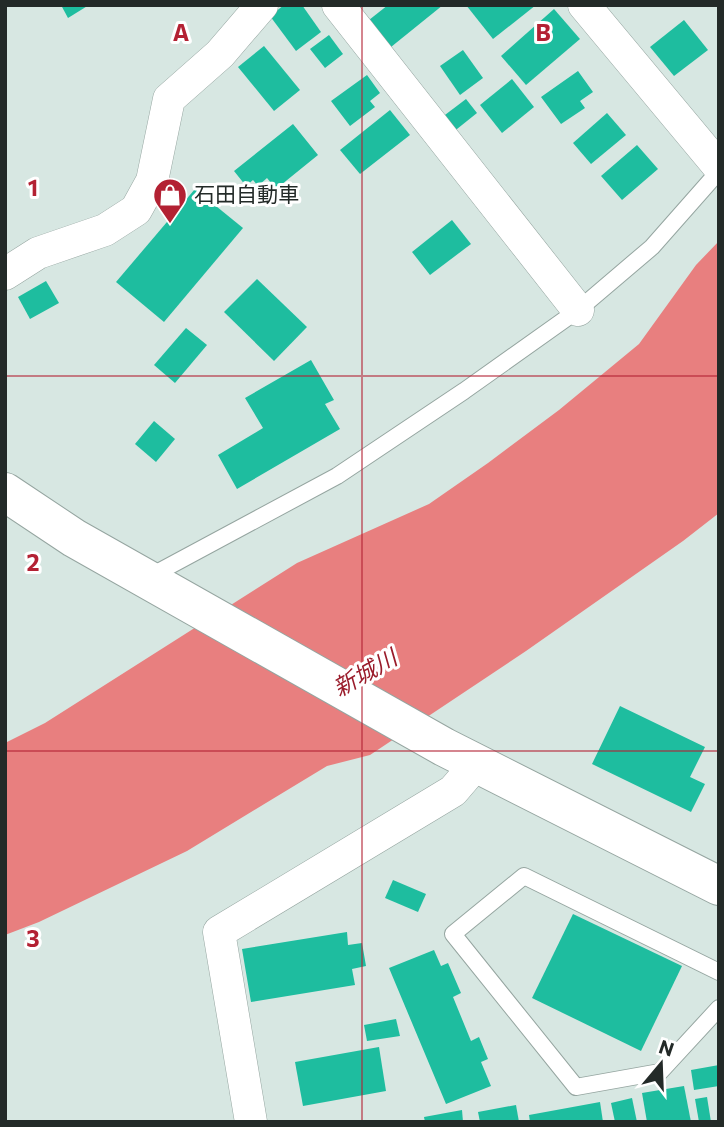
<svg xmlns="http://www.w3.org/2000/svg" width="724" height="1127" viewBox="0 0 724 1127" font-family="Commissioner,'Noto Sans JP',sans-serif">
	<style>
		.water { fill: #e87f7f }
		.building { fill: #1ebd9f }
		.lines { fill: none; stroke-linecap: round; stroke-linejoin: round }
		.lane-casing { stroke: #95a5a0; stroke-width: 18 }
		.street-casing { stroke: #95a5a0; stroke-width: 33 }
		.secondary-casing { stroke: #95a5a0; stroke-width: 40 }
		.lane { stroke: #fff; stroke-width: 16 }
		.street { stroke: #fff; stroke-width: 32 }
		.secondary { stroke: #fff; stroke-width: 38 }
		.grid { fill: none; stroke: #b32133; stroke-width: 2; stroke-opacity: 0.55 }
		.labels { text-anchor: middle; stroke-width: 6; stroke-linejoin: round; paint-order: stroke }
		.poi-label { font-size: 21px; fill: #232a28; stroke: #fff; text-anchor: start }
		.water-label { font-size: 23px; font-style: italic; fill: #9a1c2b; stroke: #fff }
		.grid-label { font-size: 23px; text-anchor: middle; font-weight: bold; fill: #b32133; stroke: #fff; stroke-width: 6; stroke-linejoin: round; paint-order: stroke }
	</style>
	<rect width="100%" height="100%" fill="#d7e7e2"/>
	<path class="water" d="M719,241v272l-36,28 -157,110 -156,104 -43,11 -140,85 -148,71 -34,13v-192l40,-20 252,-160 132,-59 59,-41 71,-53 80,-66 57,-79z"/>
	<g class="building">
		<path d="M61,5h28l-21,13z"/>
		<path d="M284,5h18l19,27 -25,19 -26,-35z"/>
		<path d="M388,5h55l-52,42 -22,-27z"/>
		<path d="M466,5h70l-43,34z"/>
		<path d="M554,9l26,30 -54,46 -25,-29z"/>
		<path d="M684,20l24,30 -34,26 -24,-29z"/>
		<path d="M329,35l14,19 -18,14 -15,-19z"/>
		<path d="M264,46l36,44 -26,21 -36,-44z"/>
		<path d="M463,50l20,28 -23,17 -20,-29z"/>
		<path d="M578,71l15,21 -13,9 5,7 -24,16 -20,-27z"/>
		<path d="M367,75l13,18 -10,8 5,6 -25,19 -19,-25z"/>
		<path d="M512,79l22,28 -32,26 -22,-28z"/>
		<path d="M466,99l11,14 -25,20 -11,-15z"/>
		<path d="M390,110l20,25 -50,39 -20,-24z"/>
		<path d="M607,113l19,22 -35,29 -18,-21z"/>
		<path d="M293,124l25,31 -42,34 -9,-11 -9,8 -5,-6 -7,6 -12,-15z"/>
		<path d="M637,145l21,24 -36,31 -21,-24z"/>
		<path d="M195,189l48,39 -79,94 -48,-40z"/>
		<path d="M452,220l19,24 -41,31 -18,-23z"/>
		<path d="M257,279l50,48 -33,34 -50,-49z"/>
		<path d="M46,281l13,22 -29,16 -12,-22z"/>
		<path d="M186,328l21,17 -32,38 -21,-18z"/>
		<path d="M311,360l23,40 -9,4 15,25 -103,60 -19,-34 45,-27 -18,-30z"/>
		<path d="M154,421l21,18 -19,23 -21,-18z"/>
		<path d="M620,706l85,41 -15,30 15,7 -14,28 -99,-48z"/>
		<path d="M393,880l33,14 -8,18 -33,-14z"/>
		<path d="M573,914l109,52 -41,85 -109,-53z"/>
		<path d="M347,932l1,13 14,-2 4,23 -14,3 3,16 -104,17 -9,-53z"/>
		<path d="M434,950l7,16 7,-3 13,30 -8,4 18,44 8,-4 9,22 -7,3 10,24 -45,18 -57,-136z"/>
		<path d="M396,1019l4,17 -33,5 -3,-16z"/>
		<path d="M379,1047l7,44 -83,15 -8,-44z"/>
		<path d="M719,1065v21l-25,4 -3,-20z"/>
		<path d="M684,1086l7,36h-44l-5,-29z"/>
		<path d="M707,1097l4,25h-12l-4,-23z"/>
		<path d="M632,1098l5,24h-22l-4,-19z"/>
		<path d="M600,1102l3,20h-73l-1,-7z"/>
		<path d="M516,1105l3,17h-39l-2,-10z"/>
		<path d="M462,1110l1,12h-38l-1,-5z"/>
	</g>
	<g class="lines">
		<g class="lane-casing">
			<g id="lane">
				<path d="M149,577l188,-101 127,-85 114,-81 74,-63 67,-76"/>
				<path d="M719,972l-195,-96 -71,58 123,153 84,-15 59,-64"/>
			</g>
		</g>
		<g class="street-casing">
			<g id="street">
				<path d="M338,5l240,305"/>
				<path d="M584,5l135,162"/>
				<path d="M5,274l33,-21 67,-23 31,-20 16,-29 17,-82 51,-45 42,-49"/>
				<path d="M251,1122l-32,-190 234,-141 24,-28"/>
			</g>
		</g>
		<g class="secondary-casing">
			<path id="secondary" d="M5,492l69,46 370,209 275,139"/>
		</g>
		<use href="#lane" class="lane"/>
		<use href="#street" class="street"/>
		<use href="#secondary" class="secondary"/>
	</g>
	<path class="grid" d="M362,5v1117M5,376h714M5,751h714"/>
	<defs>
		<g id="shop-pin" transform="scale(1.75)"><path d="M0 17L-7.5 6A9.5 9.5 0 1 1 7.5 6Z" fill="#b32133" stroke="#fff"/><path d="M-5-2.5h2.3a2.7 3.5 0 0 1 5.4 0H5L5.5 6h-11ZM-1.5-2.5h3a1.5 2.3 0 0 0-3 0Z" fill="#fff"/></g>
	</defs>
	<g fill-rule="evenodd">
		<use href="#shop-pin" x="170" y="195"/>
	</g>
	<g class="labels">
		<g class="poi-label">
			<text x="194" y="202">石田自動車</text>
		</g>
		<g class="water-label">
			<text transform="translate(365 673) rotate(-30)" y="8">新城川</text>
		</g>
	</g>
	<g class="grid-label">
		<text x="181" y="41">A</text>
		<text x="543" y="41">B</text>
		<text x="33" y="196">1</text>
		<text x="33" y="571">2</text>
		<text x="33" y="947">3</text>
	</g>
	<rect width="724" height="1127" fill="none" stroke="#232a28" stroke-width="14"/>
	<g transform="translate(661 1064) rotate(19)" stroke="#ffffff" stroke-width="5" paint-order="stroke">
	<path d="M0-5L12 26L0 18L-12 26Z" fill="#232a28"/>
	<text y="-10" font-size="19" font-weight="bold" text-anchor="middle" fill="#232a28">N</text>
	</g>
</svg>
